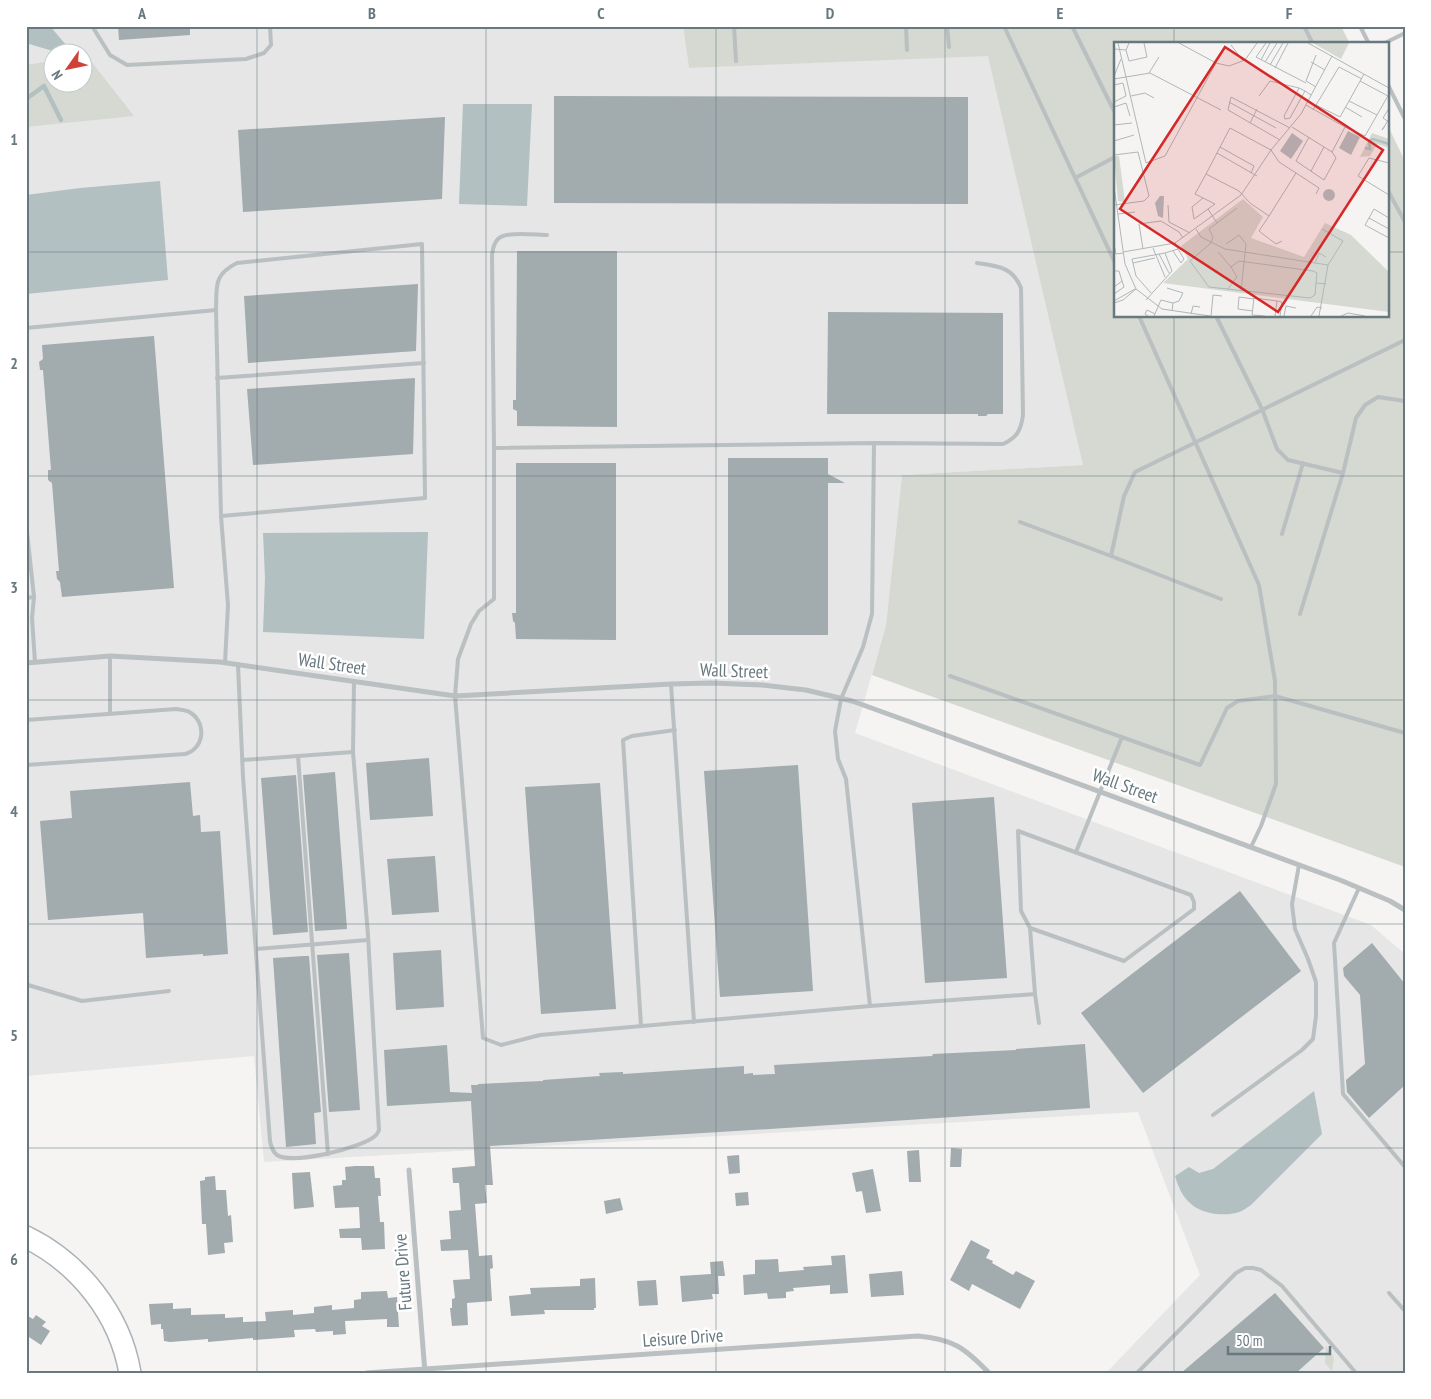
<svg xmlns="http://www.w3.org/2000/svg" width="1431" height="1399" viewBox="0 0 1431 1399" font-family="'PT Sans Narrow',sans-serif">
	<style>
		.built { fill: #e5e6e5; fill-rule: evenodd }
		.green { fill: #d5d9d1 }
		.water { fill: #b2c0c2 }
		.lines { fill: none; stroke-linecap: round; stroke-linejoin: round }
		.stream { stroke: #b2c0c2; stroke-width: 4.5 }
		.building { fill: #a2abae }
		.secondary-casing { stroke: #acb3b6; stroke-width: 24 }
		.lane { stroke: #babfc1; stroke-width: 4 }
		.street { stroke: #babfc1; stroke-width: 5 }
		.secondary { stroke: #fff; stroke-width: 21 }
		.grid { fill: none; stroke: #67787f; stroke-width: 1; stroke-opacity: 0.55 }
		.labels { text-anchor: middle; stroke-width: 5; stroke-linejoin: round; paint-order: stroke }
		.street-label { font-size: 18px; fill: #67787f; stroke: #fff }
		.inset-river { fill: none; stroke: #b2c0c2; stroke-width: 2.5 }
		.inset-road { fill: none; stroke: #afb7ba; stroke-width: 1 }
		.view { fill: #d62828; fill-opacity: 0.15; stroke: #d62828; stroke-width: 2.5 }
		.inset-edge { fill: none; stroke: #67787f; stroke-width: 2.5 }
		.neatline { fill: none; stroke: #67787f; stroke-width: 2 }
		.grid-label { font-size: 16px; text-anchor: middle; font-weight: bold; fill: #67787f }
	</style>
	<rect width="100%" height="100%" fill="#f5f4f2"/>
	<path class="built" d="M26,26h657l6,42 299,-13 167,369 -72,41 -181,10 -16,150 -31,108 516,192 34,29v419h-299l94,-98 -62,-163 -874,50 -10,-106 -228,20zM52,52h30v30h-30z"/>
	<g class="green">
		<path d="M683,26h658l9,18h-235v272h272v-192l18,37v706l-533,-192 14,-50 16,-150 181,-10 -95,-409 -299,12z"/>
		<path d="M86,55l48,61 -108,11v-62l26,-4v21h30l1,-26z"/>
		<path d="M1326,1346l8,12 -2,13 -7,-8z"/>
	</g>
	<g class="water">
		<path d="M26,26h24l16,19 -10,7 -30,-9z"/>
		<path d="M463,104h69l-5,102 -68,-2z"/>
		<path d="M160,181l8,99 -142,14v-99l54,-7z"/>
		<path d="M428,532l-4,107 -161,-7 2,-54 -2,-45z"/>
		<path d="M1314,1091l8,43 -70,70c-4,3 -9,7 -13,8 -14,5 -38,2 -49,-9 -8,-7 -12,-17 -15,-27l14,-9 10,6 14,-4z"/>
	</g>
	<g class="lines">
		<path class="stream" d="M26,99l18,-13 17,34"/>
	</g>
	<g class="building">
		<path d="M118,26h72v9l-71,5z"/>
		<path d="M554,96l414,1v107l-414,-1z"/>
		<path d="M445,117l-3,82 -199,13 -5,-82z"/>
		<path d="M517,251h100v176l-100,-1v-15l-4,-2v-9h3z"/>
		<path d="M418,284l-2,67 -168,12 -4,-67z"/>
		<path d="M828,312l175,1v101h-15l-2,2h-8v-2h-151z"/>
		<path d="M154,336l20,252 -112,9 -2,-15 -3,-3 -1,-8h3l-7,-88 -4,-3v-10h3l-8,-100h-3l-1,-8 4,-3 -1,-14z"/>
		<path d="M415,378l-2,76 -160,11 -6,-76z"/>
		<path d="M728,458h100v16l17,9h-17v152h-100z"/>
		<path d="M516,463h100v177l-100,-1 -1,-16 -2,-2 -1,-8h4z"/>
		<path d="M429,758l4,58 -63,4 -4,-57z"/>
		<path d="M798,765l15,226 -93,6 -16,-226z"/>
		<path d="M335,772l12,157 -32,2 -12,-156z"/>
		<path d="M296,775l12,157 -35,3 -12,-157z"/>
		<path d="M190,782l3,34 7,-1 1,17 19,-1 8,123 -25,2v-2l-57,4 -3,-45 -95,7 -8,-99 32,-3 -2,-27z"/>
		<path d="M600,783l16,226 -75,5 -16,-227z"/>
		<path d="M994,797l13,181 -82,5 -13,-180z"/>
		<path d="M435,856l4,56 -47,3 -5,-56z"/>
		<path d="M1240,891l61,80 -158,122 -62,-80z"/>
		<path d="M1372,943l33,41v101l-36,33 -22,-26 -1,-12 19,-16 -5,-69 -16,-19 -1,-8z"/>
		<path d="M441,950l3,57 -48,3 -3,-57z"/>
		<path d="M349,953l11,157 -31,2 -12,-157z"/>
		<path d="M304,956h5l12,156 -7,1 2,31 -30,3 -13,-189z"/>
		<path d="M1085,1044l5,64 -320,21 -280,17 3,39h-8l2,18 -12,1 4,52 13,-1 1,13 -3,1 2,32 -25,2 1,22 -16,1 -2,-18h2v-9l3,-1 -2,-18 17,-1 -2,-29 -27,1 -1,-11 11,-1 -2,-28 12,-1 -2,-27h-6l-1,-15 23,-2 -4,-65 -84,5 -3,-56 63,-5 3,47 22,1 -1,-8h7v-1l65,-3v-1l57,-4 -1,-3 24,-1v2l121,-8v8l9,-1v2l22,-1 -1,-9 158,-9 1,-2 83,-4v-1z"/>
		<path d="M951,1148l11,1 -1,18h-11z"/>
		<path d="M919,1150l2,32h-12l-2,-31z"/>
		<path d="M739,1155l1,18 -11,1 -2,-18z"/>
		<path d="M355,1166h19l1,12h5l1,18h-3l2,26h4l1,27 -23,1 -1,-12h-21l-1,-9 21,-1 -1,-21 -24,1 -2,-22 9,-1v-5h4l-1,-13z"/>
		<path d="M873,1169l8,42 -15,2 -4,-22 -6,1 -4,-19z"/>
		<path d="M310,1172l4,35 -20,2 -2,-36z"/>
		<path d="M215,1176l1,14h10l2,26 3,-1 2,27 -9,1 1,10 -17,2 -2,-31h-4l-2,-43 5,-1v-3z"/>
		<path d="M748,1192l1,13 -13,1 -1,-13z"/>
		<path d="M620,1198l3,12 -17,4 -2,-13z"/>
		<path d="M971,1240l19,10 -4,8 7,3 -1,2 21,12 3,-4 19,10 -15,28 -48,-25 -3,7 -19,-11z"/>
		<path d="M845,1255l3,38 -18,1v-9l-37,3 1,3 -8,1v6l-18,1 -1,-6 -23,2 -1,-20 12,-1v-14l23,-1 1,13 25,-2 -1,-3 29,-2 -1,-9z"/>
		<path d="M723,1261l2,15h-7l1,18h-7l1,5 -31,3 -2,-26 31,-2 -1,-12z"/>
		<path d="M902,1271l2,24 -33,2 -2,-23z"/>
		<path d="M595,1278l1,30h-2v2h-50l1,4 -34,2 -2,-20 22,-2 -1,-6 50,-2v-7z"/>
		<path d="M656,1280l2,25 -19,1 -2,-25z"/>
		<path d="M387,1291l1,7 9,-1 2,30h-12v-8l-42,2 1,13 -13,1v-4l-17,1 -1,-3 -21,1 1,7 -42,3v-2l-45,4v-3l-38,3 -6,-1 -1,-12h-2v-5l-10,1 -2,-21 24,-1v6l18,-1v7l34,-1v4l18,-1v5l23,-1 -1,-9 28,-2v5l21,-2v-6l18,-2v5l22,-2v-8l7,-1v-7z"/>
		<path d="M1275,1293l49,55 -28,25h-115z"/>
		<path d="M26,1315l7,4 3,-4 10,7 -4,4 8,5 -9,14 -15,-10z"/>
	</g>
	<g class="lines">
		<g class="secondary-casing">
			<path id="secondary" d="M26,1237c53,26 94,77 104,136"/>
		</g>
		<g class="lane">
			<path d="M92,26l18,29 17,10 119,-6 18,-6 7,-8 -1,-19"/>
			<path d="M734,26l2,35"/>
			<path d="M906,26l1,24"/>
			<path d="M947,26l2,21"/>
			<path d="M1004,26l111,237"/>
			<path d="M1072,26l43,87"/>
			<path d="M1304,26l9,18"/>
			<path d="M1360,26l9,18"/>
			<path d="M1383,44l22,-11"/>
			<path d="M1387,83l18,36"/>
			<path d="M1075,178l40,-21"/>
			<path d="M1387,189l18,33"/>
			<path d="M216,310c1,-24 -3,-35 21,-47l185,-19 3,254 -204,18"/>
			<path d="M1139,316l120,269 16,96 1,103 -15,42 -10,21"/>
			<path d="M1216,316l46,93 15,40 11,11 55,13 -43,141"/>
			<path d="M26,328l190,-18 5,206 7,89 -3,58"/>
			<path d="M217,378l207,-15"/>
			<path d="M874,443l-2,171 -9,33 -22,52 -6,32 3,28 8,20 24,227 -330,29 -39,10 -18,-7 -28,-342 3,-37 13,-35 8,-13 15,-12v-151l380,-5 129,1c14,-6 18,-14 20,-29l-2,-127c-8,-21 -24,-22 -44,-25"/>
			<path d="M494,448l-2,-193c1,-6 1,-11 6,-16 8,-8 37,-4 49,-4"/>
			<path d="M1343,473l13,-55 9,-13 13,-8 27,4"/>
			<path d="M1020,522l91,34"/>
			<path d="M26,523l8,74 -2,21 3,44"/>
			<path d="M1282,534l21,-71"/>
			<path d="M26,598l8,-1"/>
			<path d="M1221,599l-110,-43 13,-60 11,-24 270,-132"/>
			<path d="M110,656v57"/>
			<path d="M238,665l5,112 27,364c1,5 3,11 7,14 15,10 85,-7 98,-19 2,-1 3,-4 4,-6l-11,-195 -15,-183 1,-71"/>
			<path d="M950,676l250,89 27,-57 11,-7 37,-5 130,37"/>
			<path d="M671,684l23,338"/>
			<path d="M26,720l150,-11c6,1 11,1 15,4 16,11 13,36 -6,41l-159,11"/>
			<path d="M298,756l30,398"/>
			<path d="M243,760l110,-8"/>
			<path d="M1076,852l46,-115"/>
			<path d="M1359,888l-25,55 9,151 62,73"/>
			<path d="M256,949l112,-9"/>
			<path d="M26,980l2,5 54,16 87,-10"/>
			<path d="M1035,994l4,29"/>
			<path d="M870,1006l165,-12 -5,-66 -9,-17 -3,-80 173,64 3,7v7l-70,52 -94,-33"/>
			<path d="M641,1026l-18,-286 9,-4 43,-6"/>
			<path d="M1213,1115l89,-65 11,-11 3,-23v-34l-8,-23 -13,-30 -3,-25 7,-39"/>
			<path d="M1389,1293l16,18"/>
			<path d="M1137,1373l99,-100 9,-5h8l8,2 21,16 74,87"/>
		</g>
		<g class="street">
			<path d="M26,663l84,-7 110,6 235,34 216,-12 40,-1 51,2 44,5 46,11 61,22 427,157 50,21 15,9"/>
			<path d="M409,1170l16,203"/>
			<path d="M366,1373l552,-37c35,3 47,12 71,37"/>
		</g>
		<use href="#secondary" class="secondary"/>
	</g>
	<path class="grid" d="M257,26v1347M486,26v1347M716,26v1347M945,26v1347M1174,26v18M26,252h1089M1387,252h18M1174,316v1057M26,476h1379M26,700h1379M26,924h1379M26,1148h1379"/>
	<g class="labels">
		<g class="street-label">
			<text transform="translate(332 664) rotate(8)" y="6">Wall Street</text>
			<text transform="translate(734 671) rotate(2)" y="6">Wall Street</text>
			<text transform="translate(1125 786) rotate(20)" y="6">Wall Street</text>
			<text transform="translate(403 1272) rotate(-94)" y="6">Future Drive</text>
			<text transform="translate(683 1338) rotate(-4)" y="6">Leisure Drive</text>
		</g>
	</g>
	<g transform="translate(1114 42)">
		<rect width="275" height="275" fill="#f5f4f2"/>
		<path d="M199,1h36l-8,16zM258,91l17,6v9l-12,-4 -7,12 -10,1zM0,114h5l6,46 -7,-1zM129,157l20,18 -12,21 53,19 21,-34 26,12 38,37v40l-226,-29 25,-24 -7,-13z" fill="#d5d9d1"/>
		<path d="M234,89l12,6 -9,18 -12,-7zM178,91l11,8 -12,18 -11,-8zM209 153a6 6 0 1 1 12 0a6 6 0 1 1-12 0ZM46,154h4l-1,22 -5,-2 -3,-13z" fill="#b2c0c2"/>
		<path class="inset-river" d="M251,106l5,1 -1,-8 4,-2 16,5"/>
		<path class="inset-road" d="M4,1l28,120 19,-7 51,-93M65,1l37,20 13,3 16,-6 12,-17M152,1l-10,14 50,26M194,1l81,45M117,3l12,16M0,7l12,1 3,-7M12,8l3,11 18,-4 -3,-14M147,18l9,-17M151,20l12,-19M197,20l14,8M156,23l13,-22M161,26l13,-25M35,31l10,-16M250,32l-15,27 28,14 12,-21M0,34l7,-17M0,37l36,-6 71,37M246,39l28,15M0,43l9,-2 3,13 -12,6M202,45l-10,-6 10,-26M191,49l-15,27 -5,1 -1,-3 15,-28 6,3 6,4M17,54l14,-3 9,5M145,54l11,-15 29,7M115,60l47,26M202,63l24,12 9,-16M0,65l12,-4 4,13M231,65l17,10M199,68l26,-43 23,12M275,80l-6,-4 6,-10M136,81l7,-14M0,83l18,-2M271,84l-3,4 7,-11M178,85l40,25 13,-25 -39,-22M231,85l20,9 12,-21M195,95l-13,24 28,19 12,-22 -4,-6M166,98l-52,-30 3,-13 59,31M0,99l20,-6M106,105l34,19 -3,7M103,111l40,23M0,113l24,-3 11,44 -5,5 -30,4M275,121l-20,-5 -11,18 31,19M197,129l13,-24M182,131l23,15 -3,6M0,145l11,77 11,25 26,20 48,7M89,156l-11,9 2,12 21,-15 -20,-10 11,-20M54,163l1,17 21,11M123,166l-28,21 4,8 -2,6 -21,18 19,26 101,11 5,-3 1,-12 10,1M94,167l9,14M4,172l17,-2M155,174l-19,-13 -11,-12 -33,-17 24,-46 41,22 8,12 17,11 -27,43 -10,15 17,13 6,-3M255,176l-4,7 24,13M275,176l-15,-9 -5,9 20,11M82,187l5,8 24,12 103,16 15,-24 -21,-12M0,202l2,10 7,-1M112,202l13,-9 7,9 -5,47M39,206l12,29M29,207l-4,-25 22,-3 18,11 4,6M59,209l8,12 3,-4 -6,-10M9,210l52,-9 66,-48 30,-45 30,-36 31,-58M104,210l13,15 8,-6 74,10 4,2 -1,10M45,212l10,19M19,221l22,-5M201,221l4,-10 7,4M0,229h5l3,10 -8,6M53,246l16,5 -4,8 -6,2 -1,8M113,248l10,-13 -6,-10M37,251l-15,-17 -4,-17 33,-6M0,252l10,-7 -2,-6M32,258l26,-29 -7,-18 13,-4 -3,-6M0,259l21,-12M0,261l9,-3 13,-11M139,269l-15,-2 1,-12 15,2M77,272l2,-8 7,1M34,274l-3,-2 2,-4 8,4M40,274l7,-16 12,3M97,274l2,-21 9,1M151,274l-13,-1 2,-17 23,3M161,274l2,-15 5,1 -2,14M170,274l2,-10 10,2M197,274l6,-9 5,1M205,274l9,-51M227,274l7,-3 17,3"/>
		<path class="view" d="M111,5l158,103 -105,162 -158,-103z"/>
		<rect width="275" height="275" class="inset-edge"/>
	</g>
	<rect width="1431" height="1399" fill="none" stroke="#ffffff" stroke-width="55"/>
	<g transform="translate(68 68) rotate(237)"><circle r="24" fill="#ffffff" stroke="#c2c9cc"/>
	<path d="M0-4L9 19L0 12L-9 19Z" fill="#d04237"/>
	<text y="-8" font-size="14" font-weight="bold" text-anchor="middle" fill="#67787f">N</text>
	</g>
	<path d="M1228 1346v8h102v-8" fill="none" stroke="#67787f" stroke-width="2.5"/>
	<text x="1236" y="1346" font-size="15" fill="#67787f" stroke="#ffffff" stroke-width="4" paint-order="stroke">50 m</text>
	<rect x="28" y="28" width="1376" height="1344" class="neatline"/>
	<g class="grid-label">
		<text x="142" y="19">A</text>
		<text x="372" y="19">B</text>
		<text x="601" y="19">C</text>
		<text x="830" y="19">D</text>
		<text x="1060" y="19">E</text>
		<text x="1289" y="19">F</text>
		<text x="14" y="145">1</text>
		<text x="14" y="369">2</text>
		<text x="14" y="593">3</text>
		<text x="14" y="817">4</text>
		<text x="14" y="1041">5</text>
		<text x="14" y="1265">6</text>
	</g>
</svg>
